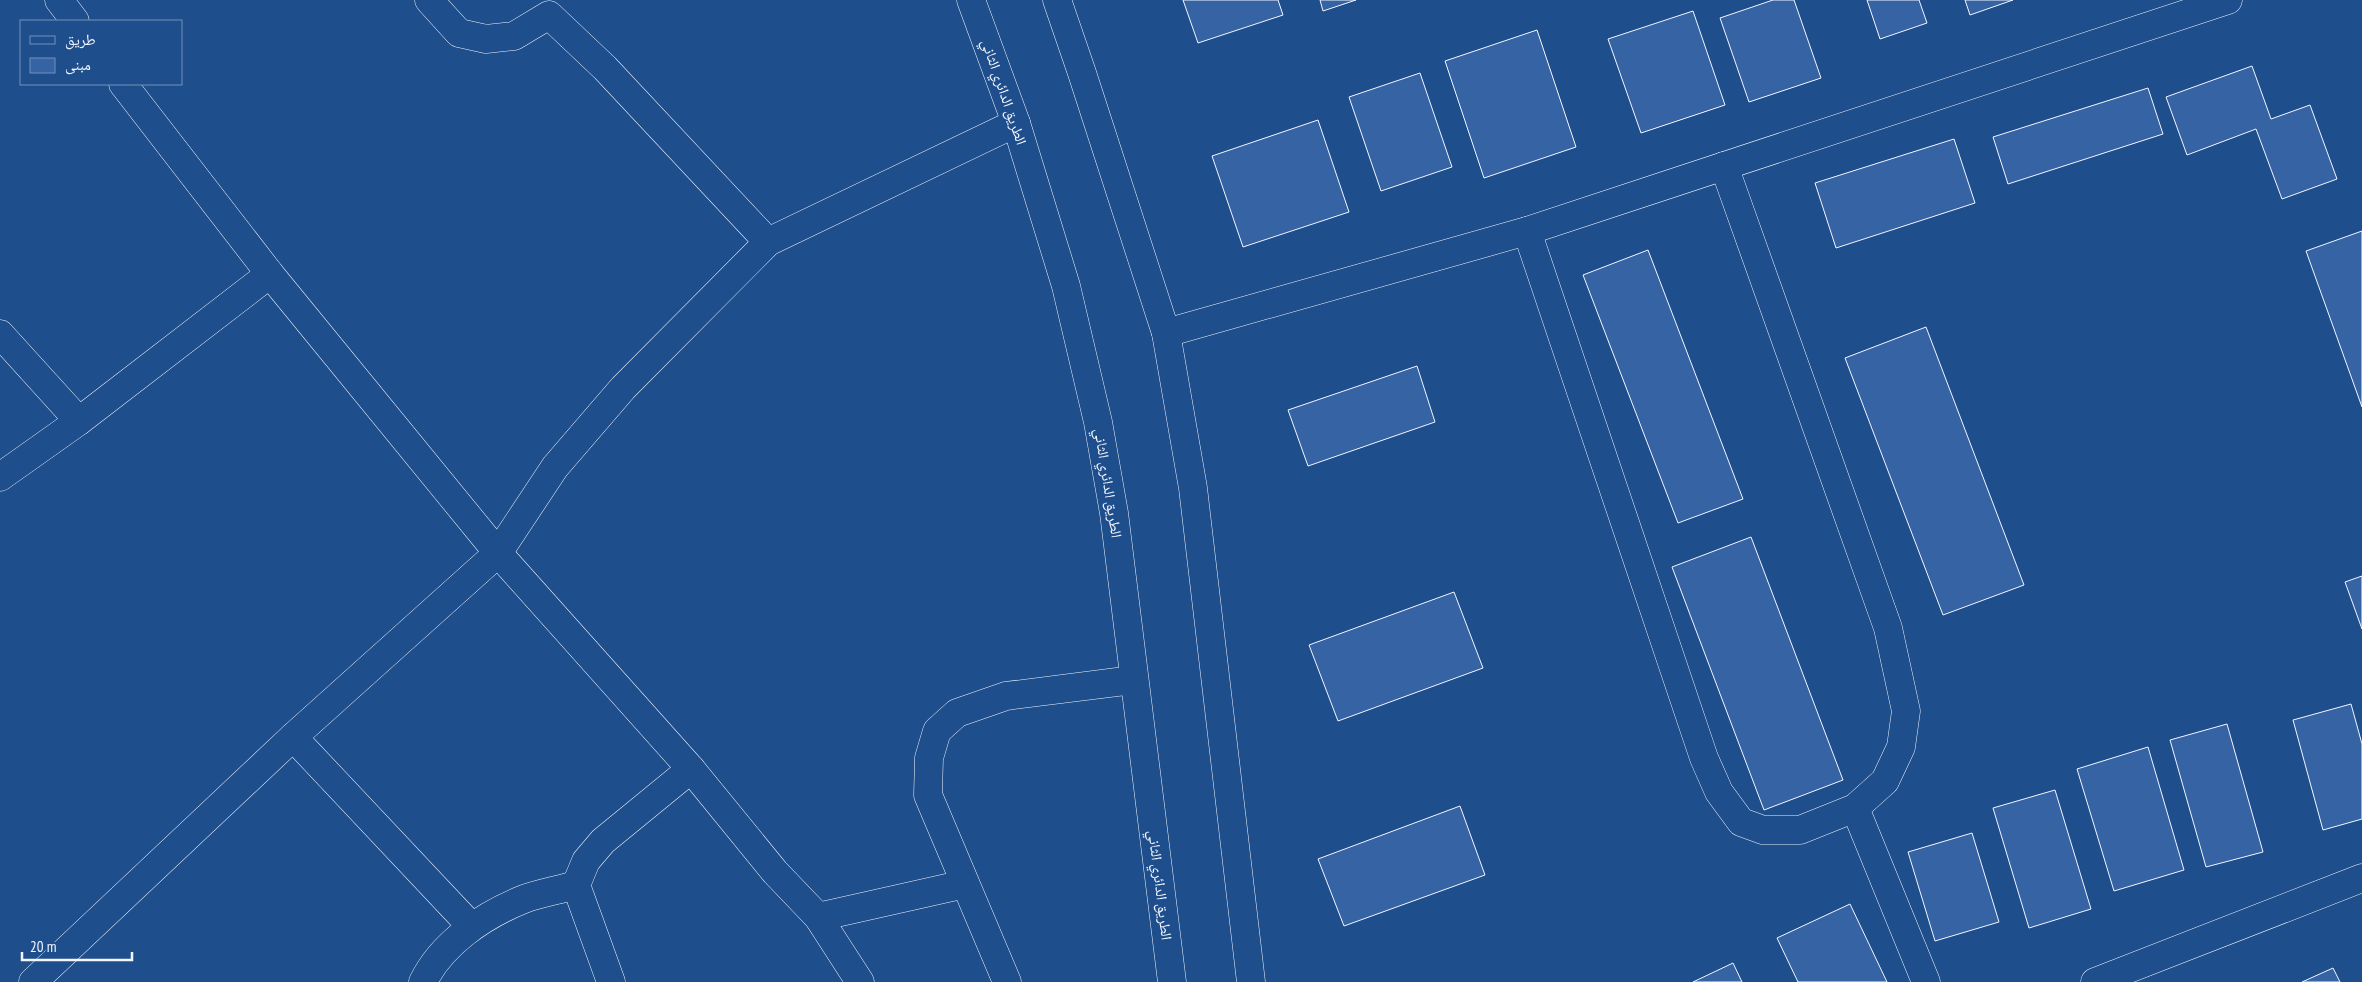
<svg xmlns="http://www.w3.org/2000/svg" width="2362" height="982" viewBox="0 0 2362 982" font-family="'PT Sans Narrow','Noto Naskh Arabic',sans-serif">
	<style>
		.building { fill: #3563a3; stroke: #f2f6ff }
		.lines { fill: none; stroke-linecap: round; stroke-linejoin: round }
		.street-casing { stroke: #f2f6ff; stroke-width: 29 }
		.primary-casing { stroke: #f2f6ff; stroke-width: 29 }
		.street { stroke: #1f4e8c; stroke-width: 28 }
		.primary { stroke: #1f4e8c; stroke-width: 28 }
		.labels { text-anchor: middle; stroke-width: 4; stroke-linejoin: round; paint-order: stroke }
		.street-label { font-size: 15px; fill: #f2f6ff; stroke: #1f4e8c }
	</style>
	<rect width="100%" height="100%" fill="#1f4e8c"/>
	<g class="building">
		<path d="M1183,0h95l5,15 -85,28z"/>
		<path d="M1320,0h36l-33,11z"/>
		<path d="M1773,0h21l27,78 -72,24 -29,-84z"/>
		<path d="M1867,0h52l8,23 -47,16z"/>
		<path d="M1965,0h48l-43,15z"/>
		<path d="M1693,11l32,94 -84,28 -33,-94z"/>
		<path d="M1537,30l39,117 -92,31 -39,-117z"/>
		<path d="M2252,66l19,53 39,-14 27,74 -55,20 -26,-70 -69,26 -21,-58z"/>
		<path d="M1420,73l32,94 -71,24 -32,-94z"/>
		<path d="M2148,88l15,46 -155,50 -15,-47z"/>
		<path d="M1318,120l31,92 -106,35 -31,-91z"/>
		<path d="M1954,139l21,64 -139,45 -21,-65z"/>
		<path d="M2362,231v176l-56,-156z"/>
		<path d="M1648,250l95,249 -65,24 -95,-248z"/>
		<path d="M1926,327l98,258 -81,30 -98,-257z"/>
		<path d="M1417,366l18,56 -127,44 -20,-56z"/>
		<path d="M1751,537l92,243 -79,30 -92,-243z"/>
		<path d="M2362,576v53l-17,-47z"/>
		<path d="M1454,592l29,76 -145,53 -29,-76z"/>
		<path d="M2351,704l11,40v75l-39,11 -30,-110z"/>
		<path d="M2227,724l36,128 -57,15 -36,-127z"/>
		<path d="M2148,747l36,123 -70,21 -37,-122z"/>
		<path d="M2055,790l36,119 -62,19 -36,-120z"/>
		<path d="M1460,806l25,69 -141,51 -26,-67z"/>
		<path d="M1972,833l27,89 -64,19 -27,-89z"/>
		<path d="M1850,904l37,78h-89l-21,-44z"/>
		<path d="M1733,963l9,19h-49z"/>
		<path d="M2333,968l7,14h-38z"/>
	</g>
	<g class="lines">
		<g class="street-casing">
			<g id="street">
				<path d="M59,0l16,21"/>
				<path d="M429,0l30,33 27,6 28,-3 35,-21 56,53 163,174"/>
				<path d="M123,84l147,190 228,279 193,216 84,103 43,45 42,65"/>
				<path d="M1724,166l164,462 18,83 -5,36 -16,34 -30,27 71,174"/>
				<path d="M1527,231l177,527 15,34 22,30 22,8h37l55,-22"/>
				<path d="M1166,333l361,-102 701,-231"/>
				<path d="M0,334l79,87"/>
				<path d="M0,477l79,-56 191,-147"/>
				<path d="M293,737l178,189"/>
				<path d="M818,917l147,-33"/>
				<path d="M33,982l260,-245 205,-184 57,-86 68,-79 145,-146 248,-119"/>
				<path d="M423,982c19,-39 61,-67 101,-83 17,-6 35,-9 52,-14"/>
				<path d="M611,982l-35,-97 10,-24 17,-20 88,-72"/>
				<path d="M1007,982l-79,-187 1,-37 8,-27 20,-18 49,-17 127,-16"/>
				<path d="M2095,982l267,-104"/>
			</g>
		</g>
		<g class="primary-casing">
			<g id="primary">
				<path d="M971,0l45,123 50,163 32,136 16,91 58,469"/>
				<path d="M1057,0l25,73 84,260 27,155 58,494"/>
			</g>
		</g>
		<use href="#street" class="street"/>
		<use href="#primary" class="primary"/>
	</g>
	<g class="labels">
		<g class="street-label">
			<text transform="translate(1004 92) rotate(71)" y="5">الطريق الدائري الثاني</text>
			<text transform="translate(1108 483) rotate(81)" y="5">الطريق الدائري الثاني</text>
			<text transform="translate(1160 885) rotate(83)" y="5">الطريق الدائري الثاني</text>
		</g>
	</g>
	<rect x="20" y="20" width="162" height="65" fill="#1f4e8c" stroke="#7391ba"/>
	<rect x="30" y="36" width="25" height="8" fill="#1f4e8c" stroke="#7391ba"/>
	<text x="65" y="45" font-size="15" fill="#f2f6ff">طريق</text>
	<rect x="30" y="58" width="25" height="15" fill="#3563a3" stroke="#7391ba"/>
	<text x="65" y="70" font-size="15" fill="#f2f6ff">مبنى</text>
	<path d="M22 952v8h110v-8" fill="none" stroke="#f2f6ff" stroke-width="2.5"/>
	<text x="30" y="952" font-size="15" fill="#f2f6ff" stroke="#1f4e8c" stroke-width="4" paint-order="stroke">20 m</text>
</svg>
